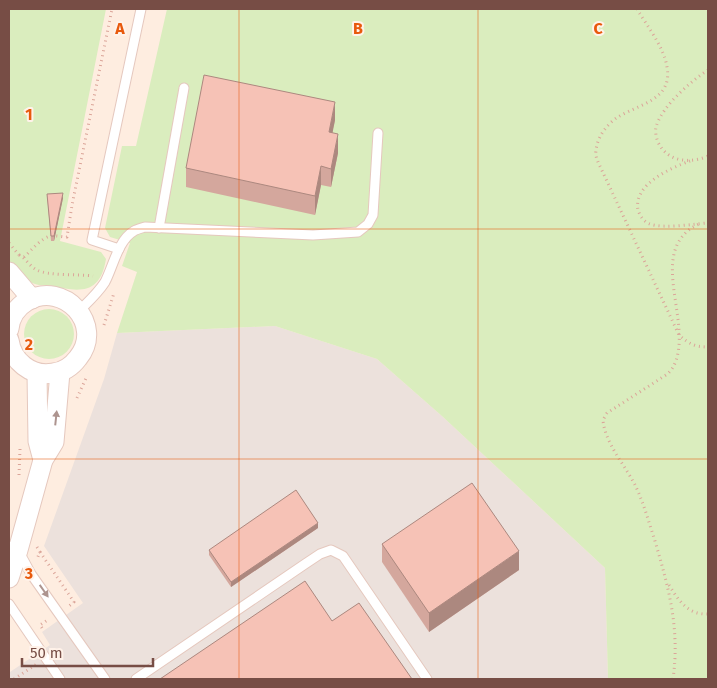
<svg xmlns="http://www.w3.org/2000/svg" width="717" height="688" viewBox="0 0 717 688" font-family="'Fira Sans',sans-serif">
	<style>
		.industrial { fill: #ece1dc }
		.green { fill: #daedbe }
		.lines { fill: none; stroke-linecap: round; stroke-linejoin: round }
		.service-casing { stroke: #e5c8be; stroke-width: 11 }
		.minor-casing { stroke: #e5c8be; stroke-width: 21 }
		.path { stroke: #dba599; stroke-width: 3; stroke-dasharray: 1 4; stroke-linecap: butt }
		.service { stroke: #fff; stroke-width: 9 }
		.minor { stroke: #fff; stroke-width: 19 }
		.wall { fill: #d4a79d }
		.shaded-wall { fill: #ac887f }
		.building { fill: #f6c2b6; stroke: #ac887f }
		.oneway { fill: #ad948f }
		.grid { fill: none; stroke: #e8590c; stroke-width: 1; stroke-opacity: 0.55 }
		.grid-label { font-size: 16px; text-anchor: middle; font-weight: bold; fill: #e8590c; stroke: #fff2e9; stroke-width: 4; stroke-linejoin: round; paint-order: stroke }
	</style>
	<rect width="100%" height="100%" fill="#feede0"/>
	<path class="industrial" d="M275,326l102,33 66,58 162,151 3,111h-599l1,-7 40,-27 -8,-13 41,-29 -39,-57 60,-167 13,-46z"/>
	<g class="green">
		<path d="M9,9h97l-46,232 41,11 5,7c-6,36 -26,33 -55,27 -5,-1 -11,0 -16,-2 -10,-3 -19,-14 -26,-22z"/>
		<path d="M167,9h541v670h-100l-3,-111 -162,-151 -66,-58 -102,-33 -158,7 20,-61 -15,-6 8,-23 -20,-6 -5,-9 17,-82h14z"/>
		<circle cx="49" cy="334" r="25"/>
	</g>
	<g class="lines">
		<g class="service-casing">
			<g id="service">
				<path d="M159,228l25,-140"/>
				<path d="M119,249l-27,-9 49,-231"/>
				<path d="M79,311c9,-9 19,-18 26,-29 8,-15 13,-42 29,-51 3,-2 8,-3 11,-4l168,8 45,-3 10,-8 5,-9 5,-82"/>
				<path d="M9,546l9,4 13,24 74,105"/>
				<path d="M9,604l51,75"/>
				<path d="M136,679l169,-115 15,-10 11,-4 12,6 84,123"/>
			</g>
		</g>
		<g class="minor-casing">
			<g id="minor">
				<path d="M9,272l23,27"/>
				<path d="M9,329c1,-12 8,-22 18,-28 37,-21 78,24 51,57 -6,8 -14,14 -25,15 -22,4 -41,-12 -44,-33"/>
				<path d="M37,373l1,68 5,19"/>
				<path d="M9,578l9,-28 25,-90 11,-18 6,-70"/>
			</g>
		</g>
		<g class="path">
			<path d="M637,9c10,17 27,38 30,58 6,33 -28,37 -49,50 -11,7 -21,20 -22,34 -1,4 1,8 2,11l81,173c10,9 16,12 29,12"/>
			<path d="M708,70c-17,11 -46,36 -52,57 -1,4 0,10 2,15 9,20 32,22 50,14"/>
			<path d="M690,161c-19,7 -57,23 -52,49 2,6 6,12 12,14 14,5 43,0 58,-1"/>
			<path d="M9,243l10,12 -1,1"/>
			<path d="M19,255c7,3 11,12 18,15 11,6 42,4 56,6"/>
			<path d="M24,257c7,-6 16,-18 26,-21 5,-1 11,1 17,1l5,-32 40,-196"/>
			<path d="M104,325l10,-32"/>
			<path d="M77,398l10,-22"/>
			<path d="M19,475l1,-26"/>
			<path d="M37,547l3,5 -3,7"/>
			<path d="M40,552l34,50 -5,4"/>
			<path d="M669,585c10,16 19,30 39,29"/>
			<path d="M42,628l-2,-3 9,-6"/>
			<path d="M14,679l23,-15"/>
			<path d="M673,679c7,-50 -4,-90 -18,-138 -6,-18 -11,-37 -19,-54 -10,-21 -31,-43 -33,-67l4,-7 59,-38c4,-3 7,-7 9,-12 18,-43 -30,-114 24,-139"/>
		</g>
		<use href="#service" class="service"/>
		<use href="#minor" class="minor"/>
	</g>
	<g class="wall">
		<path d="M335,120l-3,13 6,20 -7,34 -10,-2 -6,30 -129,-28v-19z"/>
		<path d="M47,194l16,4 -9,43h-3z"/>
		<path d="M318,528l-87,59 -22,-32v-5z"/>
		<path d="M382,544l137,26 -90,62 -47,-70z"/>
	</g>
	<g class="shaded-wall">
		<path d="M335,102v18l-6,31v-19z"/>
		<path d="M338,134v19l-7,34v-18z"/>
		<path d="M321,166v19l-6,30v-19z"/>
		<path d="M63,193v5l-9,43v-5z"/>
		<path d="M318,523v5l-87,59v-5z"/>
		<path d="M519,551v19l-90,62v-19z"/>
	</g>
	<g class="building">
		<path d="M204,75l131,27 -6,30 9,2 -7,35 -10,-3 -6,30 -129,-28z"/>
		<path d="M63,193l-9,43h-3l-4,-42z"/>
		<path d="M472,483l47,68 -90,62 -47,-69z"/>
		<path d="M296,490l22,33 -87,59 -22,-32z"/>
		<path d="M305,581l27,40 27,-18 53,76h-252z"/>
	</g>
	<defs><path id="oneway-solid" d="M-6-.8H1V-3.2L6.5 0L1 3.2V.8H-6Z" transform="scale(1.25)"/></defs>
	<g class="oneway">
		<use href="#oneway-solid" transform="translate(56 418) rotate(-84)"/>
		<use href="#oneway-solid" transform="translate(44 591) rotate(55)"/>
	</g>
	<path class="grid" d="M239,9v670M478,9v670M9,229h699M9,459h699"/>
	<g class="grid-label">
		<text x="120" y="34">A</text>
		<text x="358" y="34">B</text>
		<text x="598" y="34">C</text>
		<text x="29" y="120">1</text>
		<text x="29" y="350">2</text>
		<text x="29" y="579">3</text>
	</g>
	<rect width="717" height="688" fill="none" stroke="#774d45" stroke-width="20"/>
	<path d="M22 658v8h131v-8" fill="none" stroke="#774d45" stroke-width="2.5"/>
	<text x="30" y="658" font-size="15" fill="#774d45" stroke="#fff2e9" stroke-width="4" paint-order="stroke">50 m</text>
</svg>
